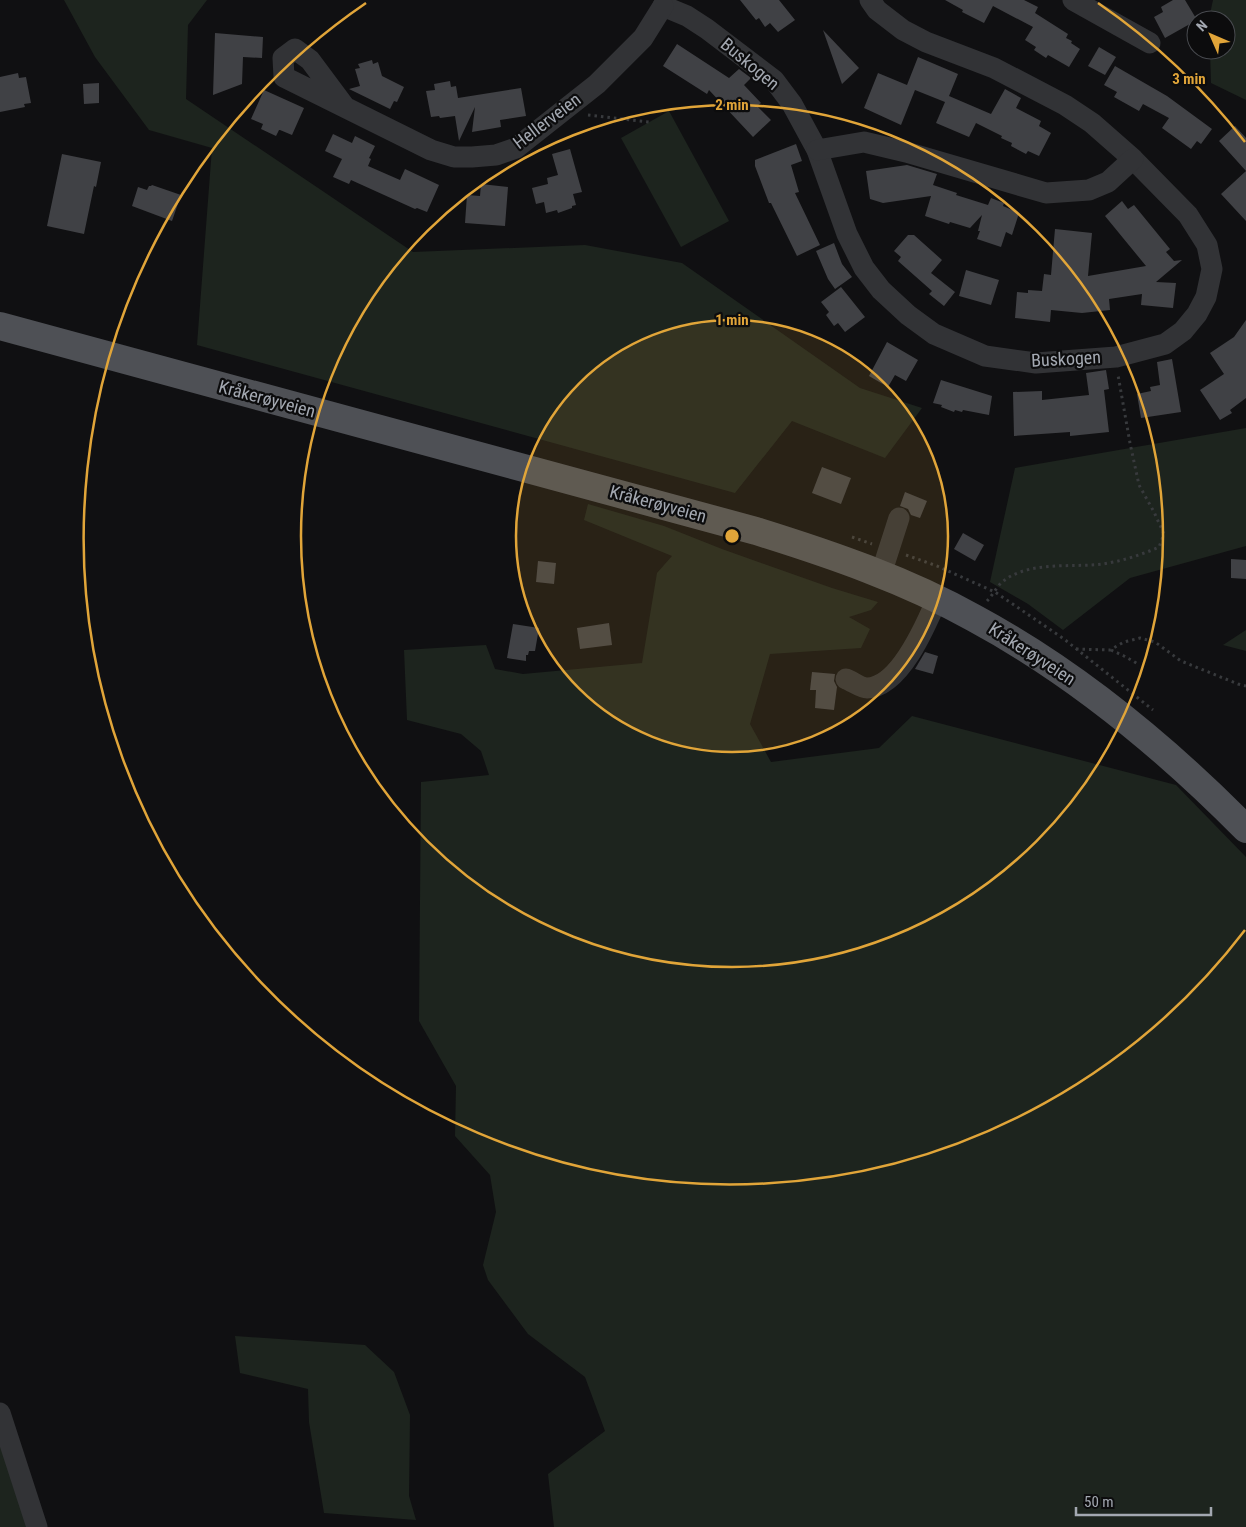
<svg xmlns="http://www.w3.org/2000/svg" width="1246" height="1527" viewBox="0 0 1246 1527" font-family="'Roboto Condensed',sans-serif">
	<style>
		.green { fill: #1d241e }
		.building { fill: #404145 }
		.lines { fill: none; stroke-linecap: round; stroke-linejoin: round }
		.path { stroke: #383a3d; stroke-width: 3; stroke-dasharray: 2.5 4; stroke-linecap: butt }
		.minor { stroke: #323336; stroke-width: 21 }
		.major { stroke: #4e5055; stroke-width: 28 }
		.ring { fill: none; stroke: #e1a539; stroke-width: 2.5 }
		.labels { text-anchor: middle; stroke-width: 4.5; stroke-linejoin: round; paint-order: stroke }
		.street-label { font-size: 18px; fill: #a3a8b1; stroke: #0c0c0d }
		.centre { fill: #e1a539; stroke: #0c0c0d; stroke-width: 2.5 }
		.ring-label { font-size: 15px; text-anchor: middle; font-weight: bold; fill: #e1a539; stroke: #0c0c0d; stroke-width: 4.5; stroke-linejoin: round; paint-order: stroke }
	</style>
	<rect width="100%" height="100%" fill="#101012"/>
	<g class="green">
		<path d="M64,0h143l-19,25 -2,74 227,153 172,-7 97,18 178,125 62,20 -37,50 -93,-37 -57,72 -538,-148 15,-197 -63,-18 -54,-73z"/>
		<path d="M1213,0h33v100l-35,-17 -1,-33h16v-30h-16v-6z"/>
		<path d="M669,111l60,110 -48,26 -60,-109z"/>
		<path d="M1246,428v118l-116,32 -67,52 -35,-26 -38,-22 25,-114z"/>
		<path d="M588,504l76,22 58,23 110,39 46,14 -7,8 -22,7 21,12 -9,19 -91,6 -20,70 21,38 108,-14 33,-32 264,69 70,72v670h-692l-6,-53 57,-43 -20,-54 -57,-43 -40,-54 -5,-15 13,-53 -6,-37 -35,-39 1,-50 -37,-65 2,-239 68,-7 -8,-24 -20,-17 -54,-14 -3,-70 82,-5 9,24 28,5 119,-11 15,-90 15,-17 -88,-36z"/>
		<path d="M1246,630v21l-23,-6z"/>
		<path d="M235,1336l130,9 29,27 16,43 -1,81 7,24 -92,-7 -15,-91 -1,-33 -68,-16z"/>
		<path d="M0,1413l37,114h-37z"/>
	</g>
	<g class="building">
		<path d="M740,0h39l16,20 -17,12 -8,-9 -5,4 -6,-9 -3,2z"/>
		<path d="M945,0h79l14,7 -3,6 33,21 -2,4 6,3 -1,2 9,6 -11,18 -21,-12 -2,3 -12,-8 2,-3 -11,-7 8,-13 -40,-21 -9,17 -22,-11 1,-2z"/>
		<path d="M1173,0h12l12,20 -32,18 -11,-21 9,-5 -2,-5z"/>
		<path d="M823,30l36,38 -17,16z"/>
		<path d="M215,33l48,4 -1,21 -19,-1 -1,27 -29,11z"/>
		<path d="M677,44l52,34 10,-9 12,9 -7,7 17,18 -4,3 14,14 -18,17 -44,-47 -2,4 -44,-28z"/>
		<path d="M1099,47l17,10 -11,18 -17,-9z"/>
		<path d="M918,57l40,17 -9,22 42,18 14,-25 16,9 -5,10 25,13 -2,5 12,7 -12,23 -11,-5 -2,3 -15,-8 1,-3 -11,-5 1,-2 -26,-13 -7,14 -33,-14 9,-21 -30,-12 -14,35 -37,-17 14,-35 29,12z"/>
		<path d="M372,60l1,4 5,-2 4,14 22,11 -7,15 -3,-1 -4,8 -41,-20 11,-3 -5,-17 5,-1 -2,-4z"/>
		<path d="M1115,66l52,30 45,33 -11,15 -4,-3 -6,8 -29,-21 7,-10 -26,-14 -4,7 -25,-14 3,-5 -13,-7z"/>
		<path d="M18,73l1,5 7,-1 5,26 -7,1 1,3 -25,5v-35z"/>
		<path d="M450,81l1,6 5,-1 2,12 63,-10 5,28 -26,4 1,7 -29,5 3,-25 -16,34 -4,-25 -15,2 -1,-2 -8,1 -5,-26 9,-1 -1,-6z"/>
		<path d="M99,83v20l-15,1 -1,-20z"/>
		<path d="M264,90l40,18 -12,27 -12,-5h-1l-3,6 -15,-7 2,-5 -12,-5z"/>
		<path d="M1235,126l11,12v83l-25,-27 25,-23 -27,-30z"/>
		<path d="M333,134l19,9 3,-7 20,10 -6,12 2,1 -3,7 32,14 5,-11 34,16 -12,27 -10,-4 -2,1 -64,-29 -2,4 -16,-7 9,-18 -17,-8z"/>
		<path d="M796,144l6,17 -11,4 8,27 -4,1 25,52 -23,11 -26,-53h-2l-14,-37v-6z"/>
		<path d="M570,149l12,43 -9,2 3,11 -4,1v2l-14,5 -1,-3 -11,3 -2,-11 -8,2 -4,-16 16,-4 -1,-6 11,-3 -6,-21z"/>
		<path d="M62,154l39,8 -5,25 -2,-1 -10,48 -37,-8z"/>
		<path d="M907,165l30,9 -4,11 24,8 -1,2 32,10 3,-7 13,5 -1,3 16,7 -7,22 -6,-3 -5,15 -24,-8 3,-8h-2l4,-16 -12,13 -20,-6 -1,2 -24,-8 6,-20 -48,7 -13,-4 -4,-28z"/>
		<path d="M481,184l27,3 -3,39 -40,-3 2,-28 13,1z"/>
		<path d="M152,185l29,10 -9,26 -40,-15 6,-19 9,3 2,-4h2z"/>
		<path d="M1122,201l6,8 6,-4 36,44 -4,3 8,9 8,-1 -26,22 20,1 -3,25 -32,-3 1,-11 -33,5 1,11 -28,3 -31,-3 -1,12 -35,-4 2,-26 11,1v-3l14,1 2,-17 7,1 4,-46 37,4 -4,43 58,-10 -41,-50z"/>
		<path d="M908,235h6l28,25 -11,13 24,19 -11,14 -15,-12 3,-3 -34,-30 3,-4 -7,-6z"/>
		<path d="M834,243l8,21 10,13 -17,12 -7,-10 -12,-28z"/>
		<path d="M966,270l33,10 -8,25 -32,-9z"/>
		<path d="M841,287l24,30 -20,15 -7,-9 -4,3 -8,-11 3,-3 -8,-10z"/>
		<path d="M1246,320v78l-16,12 2,3 -12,7 -20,-30 24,-16 -14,-21 24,-16z"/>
		<path d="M887,342l31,18 -12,21 -11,-6 -7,12 -19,-11z"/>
		<path d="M1172,359l9,53 -40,6 -4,-24 14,-3 -1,-4 10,-2 -3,-23z"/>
		<path d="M1106,370l3,19 -5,1 5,42 -39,4v-4l-56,4 -1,-44 29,-1v9l47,-5 -3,-22z"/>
		<path d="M941,380l51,16 -3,19 -26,-5 -1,2 -7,-2 -1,2 -13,-5 1,-2 -9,-2z"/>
		<path d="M822,467l29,11 -10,26 -29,-11z"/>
		<path d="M905,492l22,9 -7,17 -9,-3 -3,-6 -8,-3z"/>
		<path d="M963,533l21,12 -9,16 -21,-12z"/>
		<path d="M1231,559l15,1v19l-15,-1z"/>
		<path d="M538,561l18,2 -2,21 -18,-2z"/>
		<path d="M609,623l3,22 -32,4 -3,-21z"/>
		<path d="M513,624l26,4 -4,23h-6l-1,4h-2v6l-19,-3z"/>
		<path d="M925,652l13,4 -5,18 -18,-5z"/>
		<path d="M812,672l23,2 -1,7 3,6 -3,23 -19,-2 1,-18h-6z"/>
	</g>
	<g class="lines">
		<g class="path">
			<path d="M588,115l61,7"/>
			<path d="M852,537l20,7"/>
			<path d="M906,555l31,11 58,26 69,47 89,71"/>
			<path d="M987,601c5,-5 9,-13 14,-18 26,-23 71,-15 102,-19 19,-3 38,-9 56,-17l5,-13 -10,-22 -15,-27 -9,-42 -12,-68"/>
			<path d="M1076,649l34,1 14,-8 16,-4 15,4 26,19 57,23 8,2"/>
			<path d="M1111,650l13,6 14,8"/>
		</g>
		<g class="minor">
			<path d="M1073,0l77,43"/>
			<path d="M663,6l24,10 20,13 67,51 18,24 25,46 30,84 17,34 17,22 27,25 26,19 51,22 51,7 80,-6 49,-13 18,-13 14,-17 9,-17 6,-28 -5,-24 -19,-30 -55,-56 -41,-36 -27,-18 -71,-37 -68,-26 -23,-12 -26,-20 -7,-10"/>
			<path d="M345,107l-35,-47 -15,-11 -12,9 1,19 147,73 23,7h18l24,-2 20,-7 81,-64 46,-46 20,-32"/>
			<path d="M817,150l47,-8 42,10 140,41 43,-3 19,-8 25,-23"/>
			<path d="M881,574l18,-56"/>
			<path d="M846,679c6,2 15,9 21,9 33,-1 59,-63 70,-89"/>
			<path d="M0,1413l37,114"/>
		</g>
		<path class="major" d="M0,326l756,205c74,23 150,49 218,87 102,55 191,129 272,211"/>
	</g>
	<circle cx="732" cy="536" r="216" fill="#e1a539" fill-opacity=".12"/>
	<g class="ring">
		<circle cx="732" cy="536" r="216"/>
		<circle cx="732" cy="536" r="431"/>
		<path d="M1245 930A647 647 0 1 1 366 3M1098 3A647 647 0 0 1 1245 142"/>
	</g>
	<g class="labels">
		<g class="street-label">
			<text transform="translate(750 64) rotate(40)" y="6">Buskogen</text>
			<text transform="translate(547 121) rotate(-37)" y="6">Hellerveien</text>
			<text transform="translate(1066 359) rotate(-3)" y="6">Buskogen</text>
			<text transform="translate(267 399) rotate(15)" y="6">Kråkerøyveien</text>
			<text transform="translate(658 504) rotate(15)" y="6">Kråkerøyveien</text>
			<text transform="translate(1032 654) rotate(33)" y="6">Kråkerøyveien</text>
		</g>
	</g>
	<circle cx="732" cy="536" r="8" class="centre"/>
	<g class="ring-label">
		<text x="1189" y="84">3 min</text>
		<text x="732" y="110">2 min</text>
		<text x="732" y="325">1 min</text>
	</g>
	<g transform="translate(1211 35) rotate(315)"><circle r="24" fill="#0c0c0d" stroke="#484a4f"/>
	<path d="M0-4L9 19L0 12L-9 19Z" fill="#e1a539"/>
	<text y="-8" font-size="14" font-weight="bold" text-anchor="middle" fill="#a3a8b1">N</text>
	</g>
	<path d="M1076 1507v8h135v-8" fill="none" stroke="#a3a8b1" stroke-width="2.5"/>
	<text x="1084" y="1507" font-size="15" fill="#a3a8b1" stroke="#0c0c0d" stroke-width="4" paint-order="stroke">50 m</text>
</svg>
